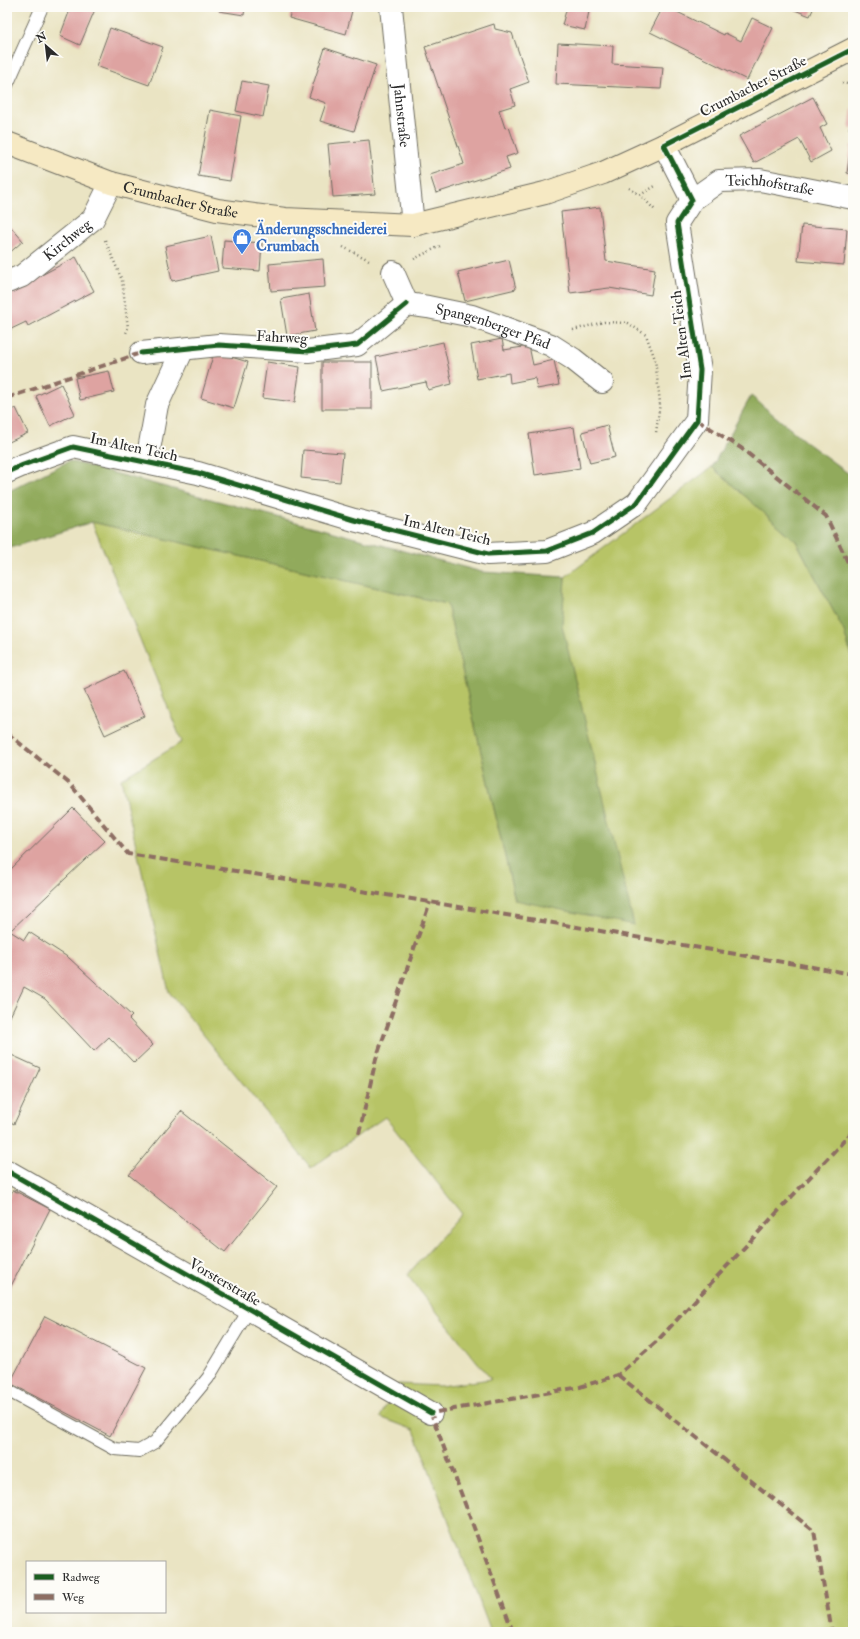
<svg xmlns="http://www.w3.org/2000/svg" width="860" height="1639" viewBox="0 0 860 1639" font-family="'IM FELL Double Pica',serif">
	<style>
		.green { fill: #b7c466; stroke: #717848 }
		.forest { fill: #91aa5b; stroke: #5e6a43 }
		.building { fill: #dea3a1 }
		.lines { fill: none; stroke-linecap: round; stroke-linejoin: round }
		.lane-casing { stroke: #6e6c60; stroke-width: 14 }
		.street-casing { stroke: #6e6c60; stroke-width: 24 }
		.secondary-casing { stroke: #6e6c60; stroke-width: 24 }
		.path { stroke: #6e6c60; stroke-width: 2.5; stroke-dasharray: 1 3; stroke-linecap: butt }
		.lane { stroke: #fff; stroke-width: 12 }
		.street { stroke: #fff; stroke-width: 22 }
		.secondary { stroke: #f6e9c3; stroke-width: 22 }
		.quiet { stroke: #8d6e63; stroke-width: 4; stroke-dasharray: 8 4; stroke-linecap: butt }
		.cycleway-casing { stroke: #fdfcf7; stroke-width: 8 }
		.cycleway { stroke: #1b5e20; stroke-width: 5 }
		.labels { text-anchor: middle; stroke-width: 4; stroke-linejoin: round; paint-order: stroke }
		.street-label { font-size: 15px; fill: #2b2b2b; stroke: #fdfcf7 }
		.shop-label { font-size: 15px; font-weight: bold; fill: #366cbe; stroke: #fdfcf7; text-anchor: start }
	</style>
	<rect width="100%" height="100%" fill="#fdfcf7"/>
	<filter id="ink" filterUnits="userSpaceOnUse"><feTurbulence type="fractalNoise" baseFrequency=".025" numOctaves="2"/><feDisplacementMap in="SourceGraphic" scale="8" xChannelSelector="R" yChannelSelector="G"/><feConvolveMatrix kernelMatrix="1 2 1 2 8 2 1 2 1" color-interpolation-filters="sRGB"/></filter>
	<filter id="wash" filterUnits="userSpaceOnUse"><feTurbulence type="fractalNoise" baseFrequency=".012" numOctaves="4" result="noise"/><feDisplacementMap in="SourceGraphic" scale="16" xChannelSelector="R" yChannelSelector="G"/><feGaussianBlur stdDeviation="0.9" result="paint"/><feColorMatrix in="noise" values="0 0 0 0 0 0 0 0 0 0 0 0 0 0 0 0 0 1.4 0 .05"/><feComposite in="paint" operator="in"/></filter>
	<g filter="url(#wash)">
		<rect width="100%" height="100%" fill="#eae4c3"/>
		<path class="green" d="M712,467l84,74 48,90 9,30v971h-362l-77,-202 -34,-13 18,-33 43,2 50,-7 -84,-104 55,-61 -77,-97 -74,51 -142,-176 -48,-213 61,-37 -90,-220 355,82 68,296 47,-275 3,-48z"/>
		<g class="forest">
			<path d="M751,396l55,46 43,32 4,11v176l-9,-30 -48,-90 -84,-74z"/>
			<path d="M69,461l413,111 83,5 -3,48 72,300 -119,-25 -68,-296 -355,-82 -85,27v-57z"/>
		</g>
		<g id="blocks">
			<g class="building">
				<path d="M71,7h25l-16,38 -20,-9z"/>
				<path d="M219,7h26l-1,8 -25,-4z"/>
				<path d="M292,7h61l-7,27 -57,-16z"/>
				<path d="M567,7h23l-5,23 -23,-5z"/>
				<path d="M663,7h4l57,28 1,-2 16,8 11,-23 21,10 -26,52 -97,-48z"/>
				<path d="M787,7h27l-4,9z"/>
				<path d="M494,24l1,5 17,4 17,49 -19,7 5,16 -16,5 6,18 4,-1 9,26 -12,4 4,12 -74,24 -6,-18 34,-11 -39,-117z"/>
				<path d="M110,28l53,19 -14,38 -53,-19z"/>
				<path d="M558,43l55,3 -1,18 51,3 -2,22 -105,-5z"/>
				<path d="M325,48l51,17 -22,66 -34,-10 6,-18 -17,-6z"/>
				<path d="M242,81l27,5 -6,31 -27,-6z"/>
				<path d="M813,97l14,27 -7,4 11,23 -20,11 -12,-23 -45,24 -15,-27z"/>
				<path d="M852,108h1v21h-4z"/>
				<path d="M210,110l31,6 -11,65 -32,-5z"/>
				<path d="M369,140l6,54 -42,3 -5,-53z"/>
				<path d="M851,145l2,1v28l-6,-1z"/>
				<path d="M600,207l6,54 49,8 -4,26 -42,-7 -39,5 -9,-81z"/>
				<path d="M802,225l45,4 -3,36 -46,-4z"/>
				<path d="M11,227l12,14 -16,14v-24z"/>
				<path d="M211,236l7,35 -46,10 -7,-35z"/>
				<path d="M224,240l38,3 -2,28 -38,-3z"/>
				<path d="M76,257l18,34 -66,35 -2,-4 -19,9v-38z"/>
				<path d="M323,259l2,28 -54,4 -2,-27z"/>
				<path d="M509,260l7,29 -51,12 -7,-29z"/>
				<path d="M309,294l6,37 -28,5 -6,-37z"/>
				<path d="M502,339l2,11 25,-4 4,19 21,-5 5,25 -22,4 -2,-11 -25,5 -1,-10 -32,6 -6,-34z"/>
				<path d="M443,342l9,42 -24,6 -2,-8 -43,9 -7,-34z"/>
				<path d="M214,352l34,10 -14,46 -33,-10z"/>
				<path d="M267,362l33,5 -5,35 -33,-4z"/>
				<rect x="322" y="362" width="50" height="47"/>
				<path d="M109,371l5,21 -34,8 -5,-22z"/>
				<path d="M61,384l14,30 -25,12 -14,-30z"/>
				<path d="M16,408l12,25 -21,10v-31z"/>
				<path d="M607,425l8,32 -25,6 -8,-31z"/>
				<path d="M574,427l6,41 -45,7 -6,-41z"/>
				<path d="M303,450l40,3 -3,29 -39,-4z"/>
				<path d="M124,671l21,45 -40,19 -21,-45z"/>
				<path d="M73,808l32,33 -95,90 14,9 5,-8 40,26 63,58 -3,3 24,26 -19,18 -25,-26 -15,14 -49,-52 -21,-12 -17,36v-150z"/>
				<path d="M7,1053l33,15 -26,56 -7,-4z"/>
				<path d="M181,1111l96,76 -52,65 -96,-77z"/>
				<path d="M13,1190l37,19 -43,85v-93z"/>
				<path d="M45,1316l101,52 -36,68 -100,-53z"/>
			</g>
		</g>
	</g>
	<g filter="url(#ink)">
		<use href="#blocks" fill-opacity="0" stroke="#6e6c60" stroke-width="1"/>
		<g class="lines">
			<g class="lane-casing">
				<g id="lane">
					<path d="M7,85l35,-78"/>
					<path d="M7,1390l108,59 24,2 16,-9 53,-64 41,-68"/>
				</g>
			</g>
			<g class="street-casing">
				<g id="street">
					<path id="s1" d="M391,7l22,218"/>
					<path d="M664,145l28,55"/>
					<path d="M393,272l14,32"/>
					<path id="s2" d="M7,282l15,-6 71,-57 18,-36"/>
					<path id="s3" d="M407,304l21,3 44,9 79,29 22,14 29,23"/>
					<path d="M141,353l78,-8 89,6 49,-6 50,-41"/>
					<path d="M147,461l10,-56 26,-56"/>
					<path id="s4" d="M7,472l16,-7 50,-18 125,26 156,47 134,34 59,-3 46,-18 44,-30 60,-83 3,-50 -23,-147 15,-23 27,-19 41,-1 93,18"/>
					<path d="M7,1171l424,242"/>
				</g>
			</g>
			<g class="secondary-casing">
				<g id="secondary">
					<path id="s5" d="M7,143l104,40 106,27 68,9 128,6 132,-32 58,-20 61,-28 189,-96"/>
				</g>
			</g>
			<g class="path">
				<path d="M842,83l11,2"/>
				<path d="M629,188l11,7 16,16"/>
				<path d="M640,195l17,-10"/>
				<path d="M105,240l17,40 6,48 -2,5"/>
				<path d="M343,247l28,14"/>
				<path d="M414,259l28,-14"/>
				<path d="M573,330l31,-8 24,1 18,12 9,24 5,44 -4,30"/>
				<path d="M113,363l3,-7"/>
			</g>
			<use href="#lane" class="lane"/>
			<use href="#street" class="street"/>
			<use href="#secondary" class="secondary"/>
			<g class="quiet">
				<path d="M7,398l134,-45"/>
				<path d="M697,420l44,28 85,68 27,57"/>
				<path d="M7,733l63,51 58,70 302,48 423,72"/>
				<path d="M359,1134l17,-75 54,-157"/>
				<path d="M618,1375l196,156 18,101"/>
				<path d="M513,1632l-82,-219 149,-26 38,-12 40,-35 195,-209"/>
			</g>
			<g class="cycleway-casing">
				<g id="cycleway">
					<path d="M141,353l78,-8 89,6 49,-6 50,-41"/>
					<path d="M7,472l16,-7 50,-18 125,26 156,47 134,34 59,-3 46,-18 44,-30 60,-83 3,-50 -23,-147 15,-23 -28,-55 189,-96"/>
					<path d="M7,1171l424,242"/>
				</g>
			</g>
			<use href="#cycleway" class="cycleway"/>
		</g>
	</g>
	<defs>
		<g id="shop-pin" transform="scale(1)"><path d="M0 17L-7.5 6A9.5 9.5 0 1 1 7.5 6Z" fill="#3f7fe0" stroke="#fdfcf7"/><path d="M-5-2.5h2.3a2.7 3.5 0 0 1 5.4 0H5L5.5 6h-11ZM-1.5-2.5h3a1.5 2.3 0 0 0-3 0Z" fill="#fff"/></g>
	</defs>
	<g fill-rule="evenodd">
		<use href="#shop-pin" x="242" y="238"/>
	</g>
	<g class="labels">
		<g class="street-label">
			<text transform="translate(753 86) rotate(-27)" y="5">Crumbacher Straße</text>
			<text dy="5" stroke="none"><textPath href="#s1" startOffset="109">Jahnstraße</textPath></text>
			<text dy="5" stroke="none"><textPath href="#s4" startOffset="1074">Teichhofstraße</textPath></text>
			<text dy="5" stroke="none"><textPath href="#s5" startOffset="183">Crumbacher Straße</textPath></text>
			<text dy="5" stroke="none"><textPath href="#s2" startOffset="74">Kirchweg</textPath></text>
			<text dy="5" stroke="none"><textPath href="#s3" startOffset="89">Spangenberger Pfad</textPath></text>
			<text transform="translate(681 335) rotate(-97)" y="5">Im Alten Teich</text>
			<text transform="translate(282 337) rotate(3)" y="5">Fahrweg</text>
			<text transform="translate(134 447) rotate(12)" y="5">Im Alten Teich</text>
			<text transform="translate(447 530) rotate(13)" y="5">Im Alten Teich</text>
			<text transform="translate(225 1282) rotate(30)" y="5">Vorsterstraße</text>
		</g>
		<g class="shop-label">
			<text x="256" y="234">Änderungsschneiderei<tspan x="256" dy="17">Crumbach</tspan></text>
		</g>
	</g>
	<rect width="860" height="1639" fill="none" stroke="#fdfcf7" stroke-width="24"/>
	<rect x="26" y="1561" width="140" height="52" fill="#fdfcf7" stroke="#a9a8a5"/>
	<rect x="34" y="1574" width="20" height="6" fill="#1b5e20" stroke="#a9a8a5"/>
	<text x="62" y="1581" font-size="12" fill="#2b2b2b">Radweg</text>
	<rect x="34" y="1594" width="20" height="6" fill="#8d6e63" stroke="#a9a8a5"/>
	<text x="62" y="1601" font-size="12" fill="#2b2b2b">Weg</text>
	<g transform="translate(46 46) rotate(332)" stroke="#fdfcf7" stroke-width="3" paint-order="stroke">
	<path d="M0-3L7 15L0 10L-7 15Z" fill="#2b2b2b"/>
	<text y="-6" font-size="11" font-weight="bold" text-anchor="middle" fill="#2b2b2b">N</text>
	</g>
</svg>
